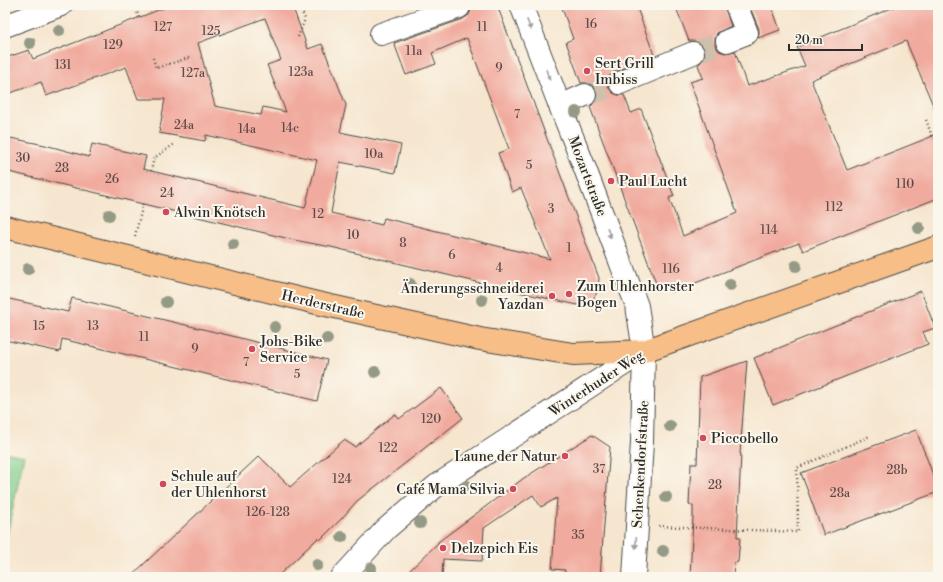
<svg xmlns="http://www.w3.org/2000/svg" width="943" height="582" viewBox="0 0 943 582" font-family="'Libre Bodoni',serif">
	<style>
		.green { fill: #7fcc8c; stroke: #557c5c }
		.building { fill: #f1aa9e; fill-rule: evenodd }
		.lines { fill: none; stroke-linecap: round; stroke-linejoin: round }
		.minor-tunnel { stroke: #cdc1ae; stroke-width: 22; stroke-dasharray: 22 11; stroke-linecap: butt }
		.minor-casing { stroke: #494744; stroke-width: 24 }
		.major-casing { stroke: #494744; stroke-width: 24 }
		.path { stroke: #494744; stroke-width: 2.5; stroke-dasharray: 1 3; stroke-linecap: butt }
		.minor { stroke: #fff; stroke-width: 22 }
		.major { stroke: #f7be87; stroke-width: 22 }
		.tree { fill: #949a85 }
		.oneway { fill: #a0a0a0 }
		.poi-dot { fill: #d1495b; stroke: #fbf7ec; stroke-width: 1.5 }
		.labels { text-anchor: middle; stroke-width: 4; stroke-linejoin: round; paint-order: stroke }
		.number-label { font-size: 12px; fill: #5c4b48 }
		.poi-label { font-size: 14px; fill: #2b2b2b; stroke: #fbf7ec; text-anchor: start }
		.street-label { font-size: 14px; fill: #2b2b2b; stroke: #fbf7ec }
	</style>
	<rect width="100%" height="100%" fill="#fbf7ec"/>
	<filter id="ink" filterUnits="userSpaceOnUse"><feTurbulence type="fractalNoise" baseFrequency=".025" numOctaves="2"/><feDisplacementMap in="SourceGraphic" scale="8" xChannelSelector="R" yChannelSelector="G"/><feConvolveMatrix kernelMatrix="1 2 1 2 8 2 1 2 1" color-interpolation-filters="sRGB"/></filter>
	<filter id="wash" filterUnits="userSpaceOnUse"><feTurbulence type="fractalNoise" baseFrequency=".012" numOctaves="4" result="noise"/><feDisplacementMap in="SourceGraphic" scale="16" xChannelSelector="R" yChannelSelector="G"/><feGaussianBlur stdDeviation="0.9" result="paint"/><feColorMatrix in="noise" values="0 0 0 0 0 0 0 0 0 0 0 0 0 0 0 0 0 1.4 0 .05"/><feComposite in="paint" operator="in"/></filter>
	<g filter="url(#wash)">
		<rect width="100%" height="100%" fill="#f6e6cf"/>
		<path class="green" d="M5,452l19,4 -19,88z"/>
		<g id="blocks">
			<g class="building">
				<path d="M171,5h123l-1,3 15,41 14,-5 24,61 -6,27 61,13 -6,28 -55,-11 -9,51 51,12 2,-7 166,41 -29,-71 -9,4 -14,-39 11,-4 -42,-111 -35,15 4,11 -30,11 -12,-32 69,-24 6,-4 2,-5v-5h26l102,273 -1,13 -7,11 -13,3 -60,-13 -187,-45 -37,-7 -289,-69v-34l40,8 44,12 3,-13 54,12 -3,13 162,39 12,-48 -111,-25 -1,6 -46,-8 6,-34h-27l-12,-32 -80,29 -5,-14 -36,13v-37l24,-8 4,9zM265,18l16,42 -14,5 19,47 -23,-5 -2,8 -46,-9 -17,-63z"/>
				<path d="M561,5h75l18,50 -39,17 -5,3 -2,6v6l5,6 5,2h6l7,18 10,-4 33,87 -5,2 14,38 54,-23 -47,-131 13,-4 -5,-13 5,-5 2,-5v-6l-5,-6 -5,-2h-6l-14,-36h49l7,21 -14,7 -2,6v6l4,6 6,2 10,-2 12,35 58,-20 -8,-19 102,-42h39v112l-32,-76 -95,39 36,90 91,-36v64l-135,53 -4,-8 -127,49 -15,-6 -67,-179 5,-5 2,-6v-6l-5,-5 -5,-2h-6l-15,-41 7,-3z"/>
				<path d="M749,5h22l9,25 -22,8 1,-4v-5z"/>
				<path d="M921,291l14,37 -12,4 5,12 -155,61 -19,-47z"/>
				<path d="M5,298l63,14 4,-14 160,38 95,24 -10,41 -255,-62 -2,13 -55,-12z"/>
				<path d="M747,361l-7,93h1l-4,83h3l-2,25 -4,1 -1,14h-43l3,-59v-12l-4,-1 2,-41h6l3,-87z"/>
				<path d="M441,388l22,30 -106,83 -15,17 -22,22 -2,-2 -41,39h-147l129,-121 31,31 54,-47 11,7 40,-33 4,5z"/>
				<path d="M916,430l22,58v4l-114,43 -23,-62z"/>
				<path d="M592,435l18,12 -10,130h-36l1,-7 -13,-1 5,-71 -16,9 -8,-12 -49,33 -2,33 -39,-2 -1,18h-39l35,-34v-1l86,-64z"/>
			</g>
		</g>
	</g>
	<g filter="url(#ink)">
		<use href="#blocks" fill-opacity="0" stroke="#494744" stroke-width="1"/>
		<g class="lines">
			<g class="minor-tunnel">
				<path d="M693,53l34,-12"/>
				<path d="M585,95l35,-12"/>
			</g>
			<g class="minor-casing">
				<g id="minor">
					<path d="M521,5l39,101 24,60 53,140 7,45 -2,91 -8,135"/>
					<path d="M5,26l56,-21"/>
					<path d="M381,34l78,-27"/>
					<path d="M727,41l20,-8 -11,-28"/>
					<path d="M620,83l73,-30"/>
					<path d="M560,106l25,-11"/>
					<path d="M342,577l44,-48 50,-43 208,-135"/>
				</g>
			</g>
			<g class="major-casing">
				<path id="major" d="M5,227l312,76 163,36 93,15 71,-3 294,-104"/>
			</g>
			<g class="path">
				<path d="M135,5l4,13"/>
				<path d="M298,37l7,-18 -6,-14"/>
				<path d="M153,58l3,10 36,-11"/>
				<path d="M926,120l7,19"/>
				<path d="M151,171l3,-13 22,-15"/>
				<path d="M135,236l8,-32"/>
				<path d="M659,526l139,6 -1,-64 73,-32"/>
			</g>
			<use href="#minor" class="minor"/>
			<use href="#major" class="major"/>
		</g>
		<g class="tree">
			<circle cx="59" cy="31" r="6"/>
			<circle cx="30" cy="43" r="6"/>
			<circle cx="576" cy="112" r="6"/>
			<circle cx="109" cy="215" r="6"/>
			<circle cx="919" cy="228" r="6"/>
			<circle cx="233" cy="244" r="6"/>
			<circle cx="796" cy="266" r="6"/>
			<circle cx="28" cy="269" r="6"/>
			<circle cx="410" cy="284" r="6"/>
			<circle cx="730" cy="285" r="6"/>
			<circle cx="482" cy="300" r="6"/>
			<circle cx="166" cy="302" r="6"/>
			<circle cx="275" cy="327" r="6"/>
			<circle cx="327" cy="339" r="6"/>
			<circle cx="375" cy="372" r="6"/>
			<circle cx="670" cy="426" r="6"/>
			<circle cx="467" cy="486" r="6"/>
			<circle cx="666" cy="497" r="6"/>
			<circle cx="420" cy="523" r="6"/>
			<circle cx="342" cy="537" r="6"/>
			<circle cx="663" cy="551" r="6"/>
			<circle cx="317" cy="565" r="6"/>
			<circle cx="371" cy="568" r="6"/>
		</g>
		<defs><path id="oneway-solid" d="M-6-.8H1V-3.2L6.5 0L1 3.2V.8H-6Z"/></defs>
		<g class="oneway">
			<use href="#oneway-solid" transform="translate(529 25) rotate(69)"/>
			<use href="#oneway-solid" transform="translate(548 75) rotate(70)"/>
			<use href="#oneway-solid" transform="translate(609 233) rotate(70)"/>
			<use href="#oneway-solid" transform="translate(636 543) rotate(93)"/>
		</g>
	</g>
	<g class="poi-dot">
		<circle cx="587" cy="71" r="4"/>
		<circle cx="611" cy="181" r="4"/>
		<circle cx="166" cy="212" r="4"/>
		<circle cx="569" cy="294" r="4"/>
		<circle cx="552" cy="296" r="4"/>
		<circle cx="252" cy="349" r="4"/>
		<circle cx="703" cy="438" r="4"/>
		<circle cx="565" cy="456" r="4"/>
		<circle cx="163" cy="484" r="4"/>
		<circle cx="513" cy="489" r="4"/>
		<circle cx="443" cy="548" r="4"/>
	</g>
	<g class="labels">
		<g class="number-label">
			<text x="591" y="28">16</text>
			<text x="163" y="31">127</text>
			<text x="482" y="31">11</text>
			<text x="211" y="35">125</text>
			<text x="113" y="49">129</text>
			<text x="414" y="55">11a</text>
			<text x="63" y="69">131</text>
			<text x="499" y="72">9</text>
			<text x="301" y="76">123a</text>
			<text x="193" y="77">127a</text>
			<text x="517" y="118">7</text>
			<text x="184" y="129">24a</text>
			<text x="290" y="132">14c</text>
			<text x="247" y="133">14a</text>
			<text x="374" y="158">10a</text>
			<text x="23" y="162">30</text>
			<text x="529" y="169">5</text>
			<text x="62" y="172">28</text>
			<text x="112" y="183">26</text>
			<text x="905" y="188">110</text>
			<text x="167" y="197">24</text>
			<text x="834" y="211">112</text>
			<text x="551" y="213">3</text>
			<text x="318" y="218">12</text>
			<text x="769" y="234">114</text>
			<text x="353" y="239">10</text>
			<text x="403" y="247">8</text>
			<text x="569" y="252">1</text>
			<text x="452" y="259">6</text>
			<text x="499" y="272">4</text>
			<text x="671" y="273">116</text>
			<text x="39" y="330">15</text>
			<text x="93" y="330">13</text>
			<text x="144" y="341">11</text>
			<text x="195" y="353">9</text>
			<text x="246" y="366">7</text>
			<text x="297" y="378">5</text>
			<text x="431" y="423">120</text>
			<text x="388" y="452">122</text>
			<text x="599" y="473">37</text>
			<text x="897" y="474">28b</text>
			<text x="342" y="483">124</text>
			<text x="715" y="489">28</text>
			<text x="840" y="497">28a</text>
			<text x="268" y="516">126-128</text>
			<text x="578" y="539">35</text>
		</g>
		<g class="poi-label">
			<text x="595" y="68">Sert Grill<tspan x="595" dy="16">Imbiss</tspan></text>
			<text x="619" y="186">Paul Lucht</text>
			<text x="174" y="217">Alwin Knötsch</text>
			<text x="577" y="291">Zum Uhlenhorster<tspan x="577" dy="16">Bogen</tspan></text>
			<text x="544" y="293" text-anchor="end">Änderungsschneiderei<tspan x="544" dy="16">Yazdan</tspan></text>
			<text x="260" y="346">Johs-Bike<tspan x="260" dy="16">Service</tspan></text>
			<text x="711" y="443">Piccobello</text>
			<text x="557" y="461" text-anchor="end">Laune der Natur</text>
			<text x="171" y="481">Schule auf<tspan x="171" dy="16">der Uhlenhorst</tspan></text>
			<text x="505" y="494" text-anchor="end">Café Mama Silvia</text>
			<text x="451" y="553">Delzepich Eis</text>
		</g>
		<g class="street-label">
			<text transform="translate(588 176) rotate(69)" y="5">Mozartstraße</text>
			<text transform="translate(323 304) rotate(13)" y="5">Herderstraße</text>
			<text transform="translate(596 383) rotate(-33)" y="5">Winterhuder Weg</text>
			<text transform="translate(640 464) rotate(-87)" y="5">Schenkendorfstraße</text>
		</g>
	</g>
	<rect width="943" height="582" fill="none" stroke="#fbf7ec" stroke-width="20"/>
	<path d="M789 44v6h73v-6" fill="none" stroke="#2b2b2b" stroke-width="2"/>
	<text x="795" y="44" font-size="12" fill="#2b2b2b" stroke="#fbf7ec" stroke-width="3" paint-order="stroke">20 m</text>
</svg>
